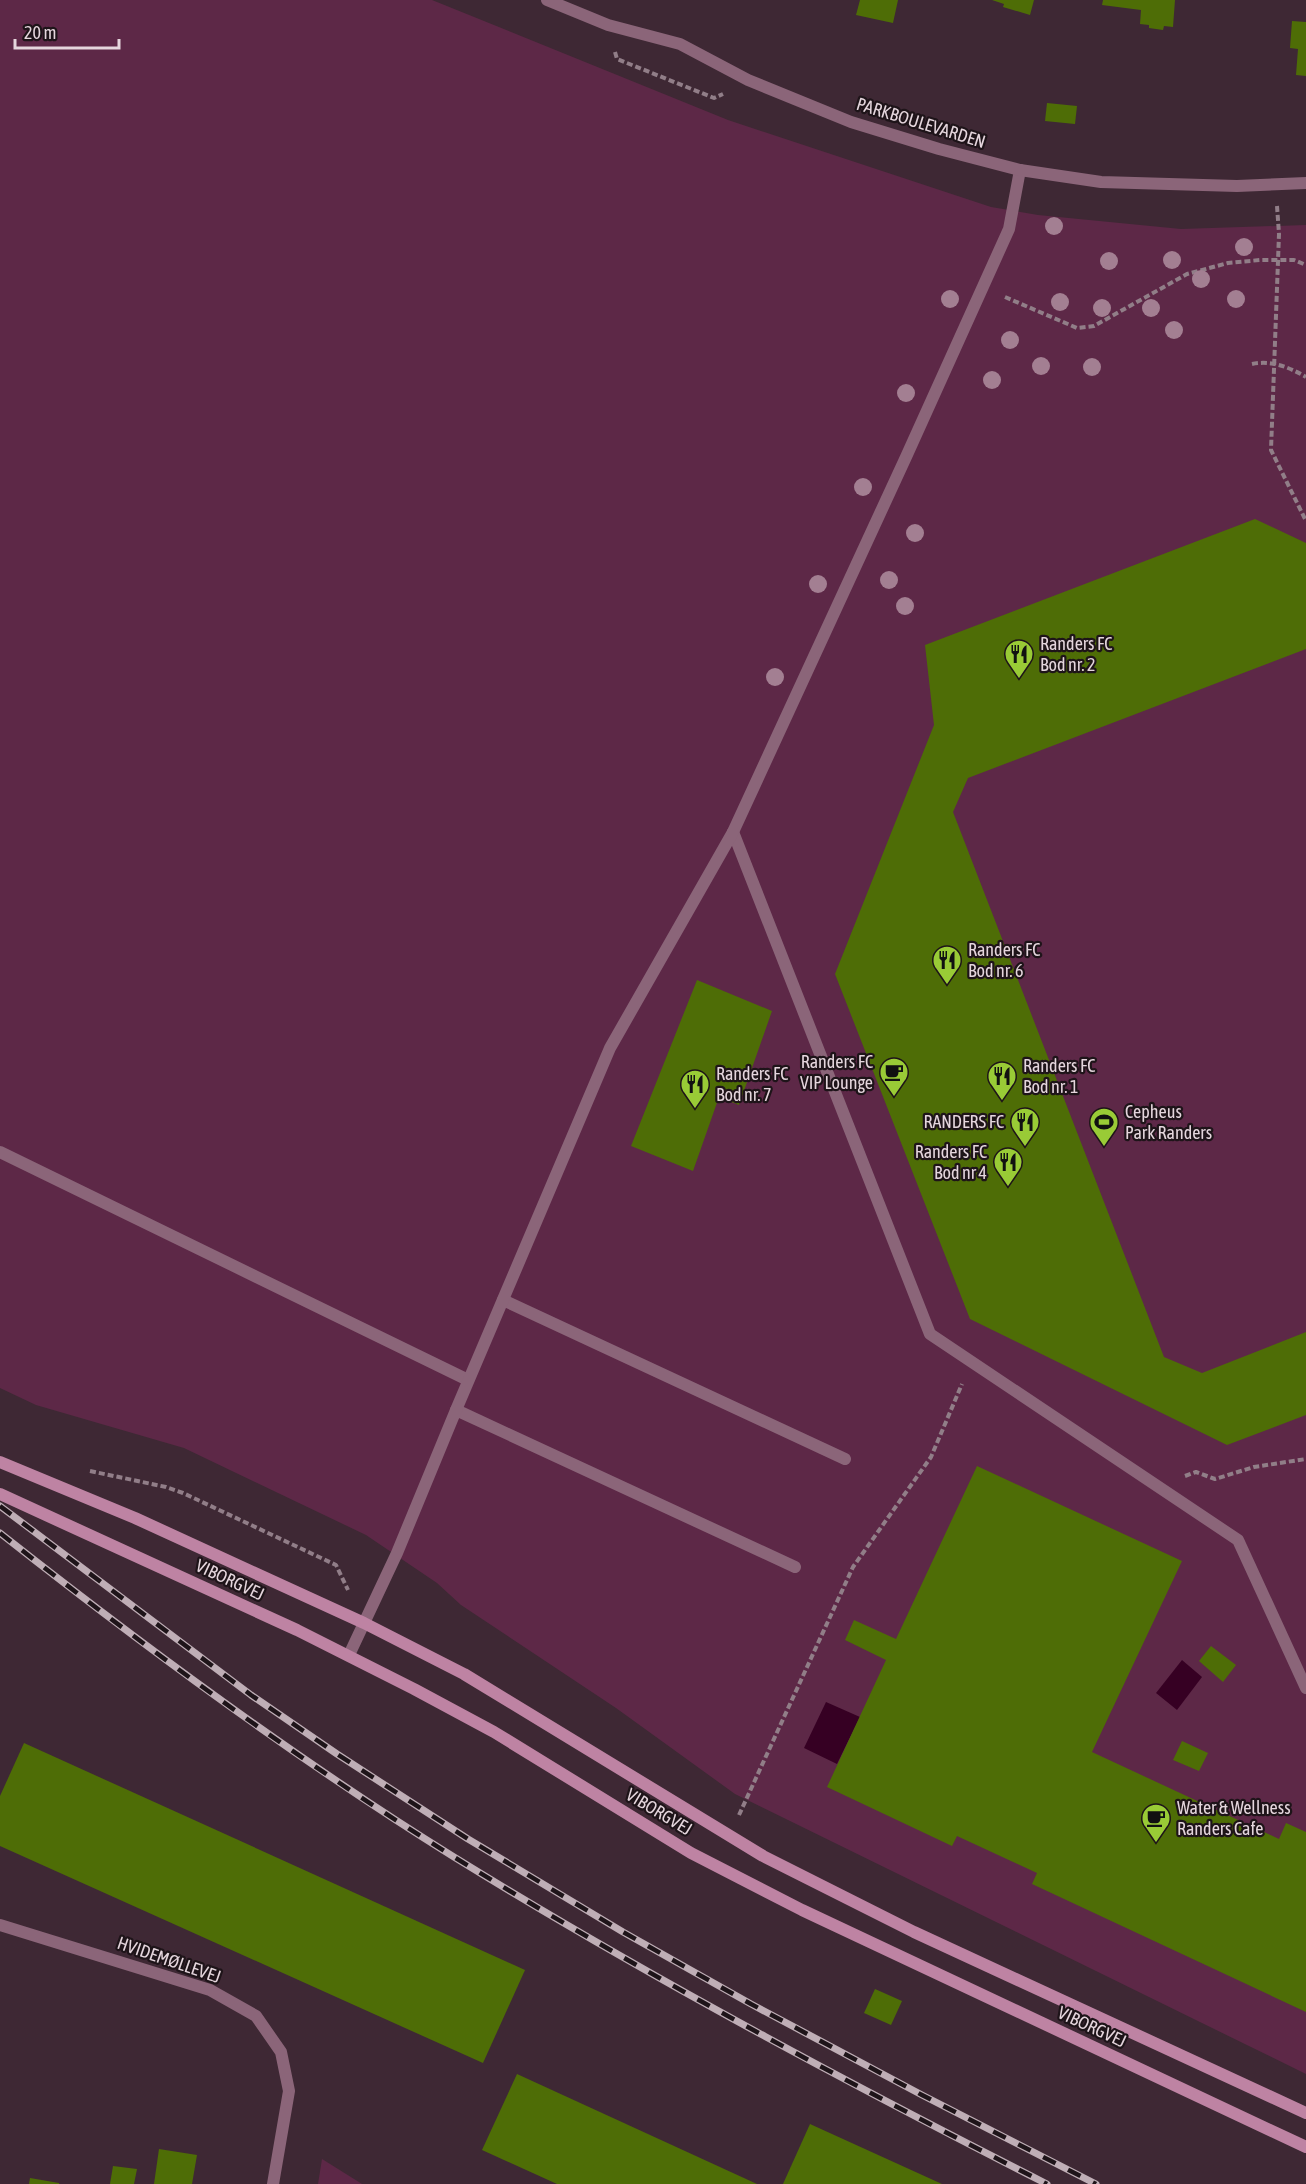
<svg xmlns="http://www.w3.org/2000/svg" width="1306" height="2184" viewBox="0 0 1306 2184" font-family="'Asap Condensed',sans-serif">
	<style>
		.green { fill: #5d2847 }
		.water { fill: #360023 }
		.building { fill: #4e6d06 }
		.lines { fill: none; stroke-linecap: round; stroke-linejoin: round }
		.path { stroke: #917e88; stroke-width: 4; stroke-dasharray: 6 3; stroke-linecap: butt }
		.lane { stroke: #8b6579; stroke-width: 12 }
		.street { stroke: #8b6579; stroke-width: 12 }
		.secondary { stroke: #be83a3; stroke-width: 12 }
		.rail-casing { stroke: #bfaeb6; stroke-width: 7 }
		.rail { stroke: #1e1419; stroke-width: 4.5; stroke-dasharray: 14; stroke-linecap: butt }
		.tree { fill: #a37f92 }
		.labels { text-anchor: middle; stroke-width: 4.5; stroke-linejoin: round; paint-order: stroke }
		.street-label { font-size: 18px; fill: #e5d6dd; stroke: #1e1419 }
		.poi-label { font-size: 18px; fill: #e5d6dd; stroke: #1e1419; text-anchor: start }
	</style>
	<rect width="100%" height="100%" fill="#3e2834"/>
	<g class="green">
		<path d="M0,0h432l296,120 263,87 47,8 143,14 125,-4v1849l-571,-280 -119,-86 -155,-103 -24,-22 -71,-48 -182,-87 -148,-43 -36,-17z"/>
		<path d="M322,2159l40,25h-44z"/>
	</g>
	<g class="water">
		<path d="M1182,1660l20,17 -25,33 -21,-17z"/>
		<path d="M826,1702l34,15 -23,47 -33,-16z"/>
	</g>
	<g class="building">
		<path d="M860,0h38l-5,23 -37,-8z"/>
		<path d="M992,0h42l-4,15 -27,-8 1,-3z"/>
		<path d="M1103,0h72l-2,27 -9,-1 -1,4 -14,-2v-3l-9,-1 1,-14 -39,-5z"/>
		<path d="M1292,21l14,1v54l-10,-1 2,-26 -8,-1z"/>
		<path d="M1047,103l30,3 -2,18 -30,-3z"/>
		<path d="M1255,519l51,24v106l-338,129 -15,34 211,545 38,16 104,-41v83l-79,30 -257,-126 -135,-345 99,-249 -9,-80z"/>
		<path d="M697,980l75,31 -33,94 -20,-8 -26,74 -62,-25z"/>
		<path d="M977,1466l205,95 -90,191 187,87 7,-16 20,9v180l-274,-128 5,-11 -80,-37 -5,10 -125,-59 59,-127 -41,-20 9,-20 42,19z"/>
		<path d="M1211,1646l25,19 -13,17 -24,-21z"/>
		<path d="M1182,1741l26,12 -9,18 -26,-11z"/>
		<path d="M24,1743l501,227 -42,93 -483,-217v-50z"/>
		<path d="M875,1989l27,12 -11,24 -27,-12z"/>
		<path d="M517,2074l240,110h-200l-75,-34z"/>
		<path d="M810,2124l132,60h-159z"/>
		<path d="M159,2149l38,6 -5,29h-38z"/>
		<path d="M113,2166l24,3 -3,15h-24z"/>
		<path d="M30,2178l29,5v1h-30z"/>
	</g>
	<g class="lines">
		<g class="path">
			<path d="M615,52l2,7 97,39 9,-4"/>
			<path d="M1277,206l2,28 -8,216 35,71"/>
			<path d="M1005,297l72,31 17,-2 93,-52 41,-11 32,-3h34l12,5"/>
			<path d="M1252,364c19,-4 37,3 54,13"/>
			<path d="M90,1471l76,16 17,6 153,72 12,25"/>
			<path d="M1185,1476l11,-4 19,7 39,-12 52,-8"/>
			<path d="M739,1815l114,-248 78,-110 31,-73"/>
		</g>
		<g class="lane">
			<path d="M733,832l197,502 308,206 68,148"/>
			<path d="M0,1152l468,228"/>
			<path d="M503,1300l342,159"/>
			<path d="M456,1410l339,157"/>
			<path d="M349,1655l48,-102 59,-143 154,-362 123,-216 173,-375 103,-228 11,-59"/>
		</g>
		<g class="street">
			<path d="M547,0l61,25 72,19 68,36 103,42 88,27 81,21 81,12 136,4 69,-3"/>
			<path d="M0,1925l210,65 46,26 25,36 8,39 -16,93"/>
		</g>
		<g class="secondary">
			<path d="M0,1462l135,56 229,105 100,51 299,182 151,76 392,181"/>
			<path d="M0,1494l297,136 117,59 80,43 197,121 111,57 504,237"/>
		</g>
		<g class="rail-casing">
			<g id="rail">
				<path d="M0,1506l251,189 86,59 131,85 155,93 128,72 171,91 174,89"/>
				<path d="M0,1533c146,115 296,226 454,324 193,119 392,225 593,327"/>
			</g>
		</g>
		<use href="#rail" class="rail"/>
	</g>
	<g class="tree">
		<circle cx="1054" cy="226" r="9"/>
		<circle cx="1244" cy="247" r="9"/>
		<circle cx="1172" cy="260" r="9"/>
		<circle cx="1109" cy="261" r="9"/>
		<circle cx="1201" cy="279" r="9"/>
		<circle cx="950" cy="299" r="9"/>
		<circle cx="1236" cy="299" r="9"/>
		<circle cx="1060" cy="302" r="9"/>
		<circle cx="1102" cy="308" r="9"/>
		<circle cx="1151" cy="308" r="9"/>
		<circle cx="1174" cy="330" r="9"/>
		<circle cx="1010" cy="340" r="9"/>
		<circle cx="1041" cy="366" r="9"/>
		<circle cx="1092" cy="367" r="9"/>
		<circle cx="992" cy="380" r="9"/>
		<circle cx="906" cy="393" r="9"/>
		<circle cx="863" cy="487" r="9"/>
		<circle cx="915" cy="533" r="9"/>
		<circle cx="889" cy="580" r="9"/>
		<circle cx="818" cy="584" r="9"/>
		<circle cx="905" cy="606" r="9"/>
		<circle cx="775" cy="677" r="9"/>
	</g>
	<defs>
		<g id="restaurant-pin" transform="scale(1.5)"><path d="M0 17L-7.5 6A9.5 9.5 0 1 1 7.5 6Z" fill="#99cb36" stroke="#1e1419"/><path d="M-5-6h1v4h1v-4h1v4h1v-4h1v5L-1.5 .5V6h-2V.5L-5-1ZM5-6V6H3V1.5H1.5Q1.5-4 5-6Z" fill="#111"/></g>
		<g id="cafe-pin" transform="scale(1.5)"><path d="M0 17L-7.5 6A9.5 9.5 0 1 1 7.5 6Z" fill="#99cb36" stroke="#1e1419"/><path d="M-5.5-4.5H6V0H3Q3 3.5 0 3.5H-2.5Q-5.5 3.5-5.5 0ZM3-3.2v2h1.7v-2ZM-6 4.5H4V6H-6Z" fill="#111"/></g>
		<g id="stadium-pin" transform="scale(1.5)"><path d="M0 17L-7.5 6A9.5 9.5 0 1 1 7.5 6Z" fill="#99cb36" stroke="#1e1419"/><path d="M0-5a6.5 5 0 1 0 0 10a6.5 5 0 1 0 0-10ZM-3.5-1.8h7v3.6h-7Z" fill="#111"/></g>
	</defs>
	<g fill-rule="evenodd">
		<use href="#restaurant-pin" x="1019" y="654"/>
		<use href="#restaurant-pin" x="947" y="960"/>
		<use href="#cafe-pin" x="894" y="1072"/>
		<use href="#restaurant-pin" x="1002" y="1076"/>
		<use href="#restaurant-pin" x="695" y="1084"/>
		<use href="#restaurant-pin" x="1025" y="1122"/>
		<use href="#stadium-pin" x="1104" y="1122"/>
		<use href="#restaurant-pin" x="1008" y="1162"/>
		<use href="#cafe-pin" x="1156" y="1818"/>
	</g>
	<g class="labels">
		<g class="street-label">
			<text transform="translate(921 123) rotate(17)" y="6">PARKBOULEVARDEN</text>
			<text transform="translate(230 1580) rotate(25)" y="6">VIBORGVEJ</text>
			<text transform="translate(659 1812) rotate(31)" y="6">VIBORGVEJ</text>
			<text transform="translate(169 1960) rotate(19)" y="6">HVIDEMØLLEVEJ</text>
			<text transform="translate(1092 2027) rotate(25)" y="6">VIBORGVEJ</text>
		</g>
		<g class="poi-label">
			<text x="1040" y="650">Randers FC<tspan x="1040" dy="21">Bod nr. 2</tspan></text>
			<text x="968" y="956">Randers FC<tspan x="968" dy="21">Bod nr. 6</tspan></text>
			<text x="873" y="1068" text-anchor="end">Randers FC<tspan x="873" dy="21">VIP Lounge</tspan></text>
			<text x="1023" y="1072">Randers FC<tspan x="1023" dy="21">Bod nr. 1</tspan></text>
			<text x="716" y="1080">Randers FC<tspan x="716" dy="21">Bod nr. 7</tspan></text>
			<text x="1125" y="1118">Cepheus<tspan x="1125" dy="21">Park Randers</tspan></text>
			<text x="1004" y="1128" text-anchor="end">RANDERS FC</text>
			<text x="987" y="1158" text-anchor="end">Randers FC<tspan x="987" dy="21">Bod nr 4</tspan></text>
			<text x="1177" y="1814">Water &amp; Wellness<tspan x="1177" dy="21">Randers Cafe</tspan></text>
		</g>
	</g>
	<path d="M15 39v9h104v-9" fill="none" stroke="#e5d6dd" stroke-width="3"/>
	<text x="24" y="39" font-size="18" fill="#e5d6dd" stroke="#1e1419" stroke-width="4.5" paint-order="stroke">20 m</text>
</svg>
